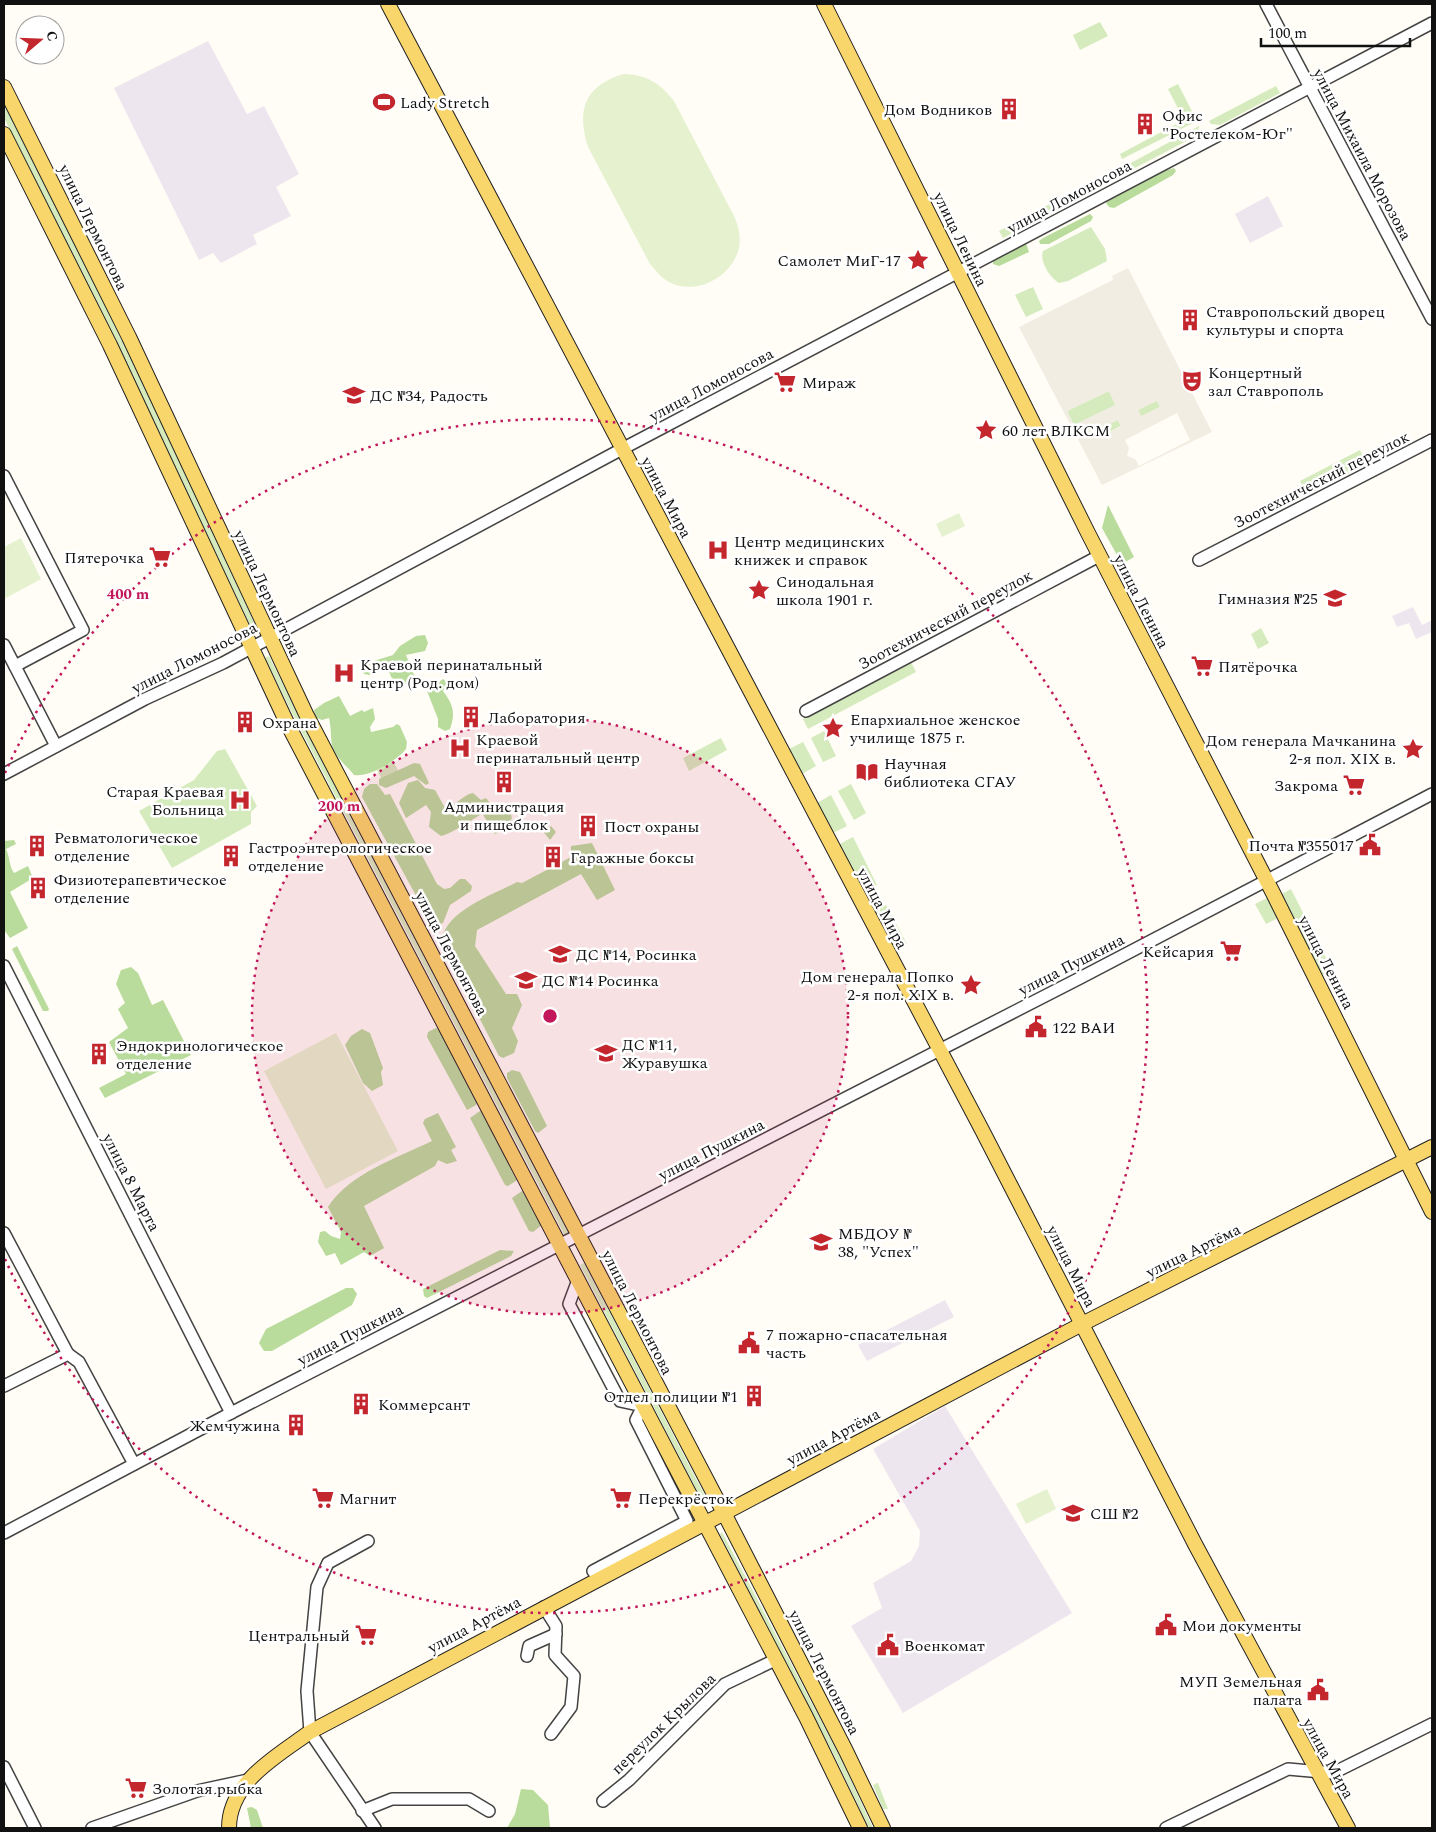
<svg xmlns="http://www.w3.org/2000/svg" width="1436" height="1832" viewBox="0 0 1436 1832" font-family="Spectral,serif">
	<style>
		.industrial { fill: #eee6ef }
		.green { fill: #d5ebbd }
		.forest { fill: #b9dc9c }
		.pitch { fill: #e6f2cf }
		.plaza { fill: #f1ede2; fill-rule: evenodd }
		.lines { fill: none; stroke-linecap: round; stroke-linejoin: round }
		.minor-casing { stroke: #444; stroke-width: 14 }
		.major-casing { stroke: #222; stroke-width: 16 }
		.minor { stroke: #fff; stroke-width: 11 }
		.major { stroke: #f9d66b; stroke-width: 14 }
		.ring { fill: none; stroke: #c2185b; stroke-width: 2.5; stroke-dasharray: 2.5 5 }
		.labels { text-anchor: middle; stroke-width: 5; stroke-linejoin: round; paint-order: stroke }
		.poi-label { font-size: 16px; fill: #111; stroke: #fff; text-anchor: start }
		.street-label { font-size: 16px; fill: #111; stroke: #fff }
		.centre { fill: #c2185b; stroke: #fff; stroke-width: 2.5 }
		.ring-label { font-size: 15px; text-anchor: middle; font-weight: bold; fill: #c2185b; stroke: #fff; stroke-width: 5; stroke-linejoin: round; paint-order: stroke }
	</style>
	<rect width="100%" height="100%" fill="#fffdf5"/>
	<g class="industrial">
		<path d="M208,41l39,73 17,-8 35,68 -23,13 15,29 -38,19 4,9 -36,19 -8,-10 -14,7 -85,-172z"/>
		<path d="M1268,196l15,30 -33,17 -15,-29z"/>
		<path d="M1413,607l9,18 10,-5v12l-16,7 -7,-16 -12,4 -5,-11z"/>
		<path d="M945,1300l9,17 -87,44 -9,-16z"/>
		<path d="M945,1406l127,207 -169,100 -52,-87 31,-18 -9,-25 38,-22 8,-15 1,-15 -47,-82z"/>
	</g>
	<g class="green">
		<path d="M1100,22l8,14 -28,14 -7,-15z"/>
		<path d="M1178,84l19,37 -75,38 -2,-5 64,-34 -16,-31z"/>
		<path d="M1276,86l4,7 -60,32 -9,-1 -2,-3z"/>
		<path d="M4,104c89,170 169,344 250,518l-4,3 -133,-282 -113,-225z"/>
		<path d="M1199,126l-1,9 -86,45 -4,-2 -1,-2z"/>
		<path d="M1059,199l4,8 -60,31 -4,-7z"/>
		<path d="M1091,227l14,22 2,12 -39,20 -9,2c-9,-5 -20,-22 -16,-32z"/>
		<path d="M1033,287l10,22 -17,8 -11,-22z"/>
		<path d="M1109,391l7,14 -42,20 -7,-14z"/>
		<path d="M1157,400l3,7 -19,10 -3,-7z"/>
		<path d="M1118,420l3,6 -24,12 -3,-7z"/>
		<path d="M1360,450l7,14 -60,31 -7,-14z"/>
		<path d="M1261,628l8,15 -11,6 -7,-15z"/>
		<path d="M269,656l30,61 270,517 -4,2 -270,-517 -30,-61z"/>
		<path d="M911,662l5,10 -108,57 -5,-10z"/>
		<path d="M824,731l12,25 -13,6 -12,-24z"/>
		<path d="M721,738l6,12 -38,21 -6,-13z"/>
		<path d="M803,742l13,24 -14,8 -13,-25z"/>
		<path d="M225,749l32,57 -6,6v12l-79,44 -33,-57 55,-31 23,-29z"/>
		<path d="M393,761l7,13 -16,9 -7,-13z"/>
		<path d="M851,784l15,29 -12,7 -16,-29z"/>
		<path d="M831,795l16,31 -14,7 -16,-30z"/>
		<path d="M853,837l24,48 -14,8 -25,-48z"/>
		<path d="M1291,889l41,81 -10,5 -42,-80z"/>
		<path d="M1267,898l11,20 -12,6 -11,-20z"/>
		<path d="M886,905l21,39 -12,6 -21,-38z"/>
		<path d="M584,1263l123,237 -1,1 -3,1 -123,-237z"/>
		<path d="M722,1532l117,223 34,73h-4l-34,-71 -115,-223z"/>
		<path d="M877,1783h1l10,26h-5l-10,-24z"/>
	</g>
	<g class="forest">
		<path d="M1174,168l2,3 -3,4 -59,33 -5,-1 -3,-4 1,-3 50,-27z"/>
		<path d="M1090,214l3,3 -2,4 -42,23h-9l-1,-3 4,-3z"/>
		<path d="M1026,243l3,9 -30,14 -6,-2v-5z"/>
		<path d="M1108,505l26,52 -12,7 -20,-36z"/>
		<path d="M425,635l3,8 -3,8 -19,4 9,22 -7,6 -15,-2 -6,-14 -17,8 -6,-1 -2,-4 5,-7 26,-8 7,-9 16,-10z"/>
		<path d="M443,679l4,3 -4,9c10,13 13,22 7,38l-5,2 -7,-4v-8l-11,-28z"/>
		<path d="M339,696l11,20 12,-6 2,2 9,-4 2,11 -5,8 1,5 22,-5 4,-3 3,2 7,16 -1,7c-10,12 -35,28 -52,26 -8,-10 -18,-17 -22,-29 -1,-6 -1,-20 -3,-28l-7,2 -7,-3 -1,-7 10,-7z"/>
		<path d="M414,763l6,1 9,19 -3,2 -12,-9 -28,12 -7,-3v-6z"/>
		<path d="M418,780l7,8 10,2 9,16c11,2 18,-11 29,-13l8,7 5,-2 10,13 8,-2c17,7 2,20 -9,25l-13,-21c-7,6 -32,21 -41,23l-12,-9 2,-15 -5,-7 -20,13 -7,-15 9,-20z"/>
		<path d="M370,784h7l8,11 5,-1 47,90 7,5 6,-1 10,-9h5l7,7 -1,5 -21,14 -7,18 -6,2 -6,-2 -69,-126 2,-8z"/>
		<path d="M551,826l5,6 -6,8 -8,-10h6z"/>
		<path d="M14,840l2,4 -10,5c4,8 3,17 8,24l14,-7 5,12 -23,14 18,36 -18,10 -6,-8v-89z"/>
		<path d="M592,843l23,47 -18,10 -16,-26 -104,56 -2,16 31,48h11l5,11 -10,23 6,13 -4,12 -11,5 -4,-2 -57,-110c-4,-32 50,-51 75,-64l5,1 49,-26v-11z"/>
		<path d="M17,946l32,63 -1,2h-5l-31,-62z"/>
		<path d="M131,967l7,6 14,32 11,-5 28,55 -86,43 -6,-10 27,-14 -17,-32 19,-14 -10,-19 7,-6 -9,-19 5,-14z"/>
		<path d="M436,1028l5,2 37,71 -2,4 -9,5 -40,-73 1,-5z"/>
		<path d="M362,1029l8,4 13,35 -2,4 2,13 -11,6 -9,-8 -18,-38 6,-9z"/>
		<path d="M512,1070l8,2 27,54 -9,7 -3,-2 -28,-53v-5z"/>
		<path d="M480,1111h4l35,68 -11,7 -3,-1 -35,-67z"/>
		<path d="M438,1113l18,34 -5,3 6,11 -10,3 -9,-4 -3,6 -71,40 20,42 -14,8 -6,-4 -23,13 -6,-12 -9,3 -8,-14 2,-10 5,-1 6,5 9,3 1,-7 -13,-25c22,-34 69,-49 104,-66l-9,-18 2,-4z"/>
		<path d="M522,1191h4l17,33 -10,8 -4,-1 -17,-33z"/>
		<path d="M500,1250l14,1 -3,5 -84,42 -3,-2 -1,-7z"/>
		<path d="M346,1288h7l4,6 -5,11 -80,46h-8l-5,-8 7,-14z"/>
		<path d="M521,1789l12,1 15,15 2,23h-43l8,-14z"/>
		<path d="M252,1807l5,3 6,18h-12l-4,-20z"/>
	</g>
	<g class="pitch">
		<path d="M624,74c23,1 36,9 50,27l61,117c4,10 6,20 4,30 -8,32 -49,51 -76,30 -5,-4 -9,-10 -13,-14l-62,-117c-12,-37 -3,-62 36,-73z"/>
		<path d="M959,513l6,13 -23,11 -6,-13z"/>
		<path d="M21,538l20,41 -37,20v-52z"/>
		<path d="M336,1033l62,118 -72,38 -62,-118z"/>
		<path d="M1047,1489l9,20 -30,15 -10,-20z"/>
	</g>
	<path class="plaza" d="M1128,268l84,164 -110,53 -83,-158 94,-47 -1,-4zM1109,391l6,14 -41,20 -7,-14zM1157,401l3,6 -19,9 -3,-6zM1177,413l13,27 -51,26 -4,-7 -8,-3 2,-8 -4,-8zM1118,420l3,7 -24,10 -3,-6z"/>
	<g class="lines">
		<g class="minor-casing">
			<g id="minor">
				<path d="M1266,4l166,315"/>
				<path d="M4,476l79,154 -68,36"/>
				<path d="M1199,560l233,-120"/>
				<path d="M4,645l52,101"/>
				<path d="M806,711l293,-155"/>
				<path d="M4,774l141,-75 78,-36 399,-214 810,-426"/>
				<path d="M4,966l227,447"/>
				<path d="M4,1233l64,121"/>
				<path d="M578,1280l-9,24 51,97 23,5 -7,14 51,101 -94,50 5,7"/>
				<path d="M4,1386l64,-32 11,8 55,102"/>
				<path d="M4,1533l227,-120 849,-435 352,-184"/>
				<path d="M368,1541l-40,22 -11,24 -10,104 3,41 65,96"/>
				<path d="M544,1607l12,19 -1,29 19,21 -3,31 -20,27"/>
				<path d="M527,1656l2,-10 27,-12"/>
				<path d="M4,1767l31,61"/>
				<path d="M603,1801l26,-21 96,-96 50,-24"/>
				<path d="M362,1811l30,-12h77l20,12"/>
				<path d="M92,1828l105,-37 51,-11"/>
				<path d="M1166,1828l122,-59 45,4 99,-49"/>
			</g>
		</g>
		<g class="major-casing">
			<g id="major">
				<path d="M388,4l594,1126 214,416 152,282"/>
				<path d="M824,4l264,529 184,358 160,321"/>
				<path d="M4,87l125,250 177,377 418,799 122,238 37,77"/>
				<path d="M4,134l106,211 177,378 519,994 54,111"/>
				<path d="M229,1828c0,-46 48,-72 81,-96l772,-408 350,-177"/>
			</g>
		</g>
		<use href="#minor" class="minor"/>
		<use href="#major" class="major"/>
	</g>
	<circle cx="550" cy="1016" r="298" fill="#c2185b" fill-opacity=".12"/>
	<g class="ring">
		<circle cx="550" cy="1016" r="298"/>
		<path d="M5 773A597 597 0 1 1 5 1259"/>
	</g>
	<defs>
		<g id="stadium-bare" transform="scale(1.725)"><path d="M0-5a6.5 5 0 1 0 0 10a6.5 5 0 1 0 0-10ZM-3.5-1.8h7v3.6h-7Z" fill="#c4262e" stroke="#fff" stroke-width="2.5" paint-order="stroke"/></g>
		<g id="building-bare" transform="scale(1.725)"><path d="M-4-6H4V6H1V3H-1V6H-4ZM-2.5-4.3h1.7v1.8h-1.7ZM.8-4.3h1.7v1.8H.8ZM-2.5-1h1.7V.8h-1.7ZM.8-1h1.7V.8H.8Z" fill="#c4262e" stroke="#fff" stroke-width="2.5" paint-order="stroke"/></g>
		<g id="sight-bare" transform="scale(1.725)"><path d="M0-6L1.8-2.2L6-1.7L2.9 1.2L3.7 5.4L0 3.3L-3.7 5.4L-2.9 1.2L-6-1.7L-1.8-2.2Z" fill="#c4262e" stroke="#fff" stroke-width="2.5" paint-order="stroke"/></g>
		<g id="theatre-bare" transform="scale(1.725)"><path d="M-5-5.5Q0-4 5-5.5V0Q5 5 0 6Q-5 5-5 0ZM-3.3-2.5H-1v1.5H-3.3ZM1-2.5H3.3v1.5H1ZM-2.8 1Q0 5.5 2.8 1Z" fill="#c4262e" stroke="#fff" stroke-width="2.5" paint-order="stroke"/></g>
		<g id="supermarket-bare" transform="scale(1.725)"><path d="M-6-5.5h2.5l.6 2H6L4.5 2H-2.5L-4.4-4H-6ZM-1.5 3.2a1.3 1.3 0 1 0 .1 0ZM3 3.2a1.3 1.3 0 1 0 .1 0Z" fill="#c4262e" stroke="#fff" stroke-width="2.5" paint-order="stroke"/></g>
		<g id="school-bare" transform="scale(1.725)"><path d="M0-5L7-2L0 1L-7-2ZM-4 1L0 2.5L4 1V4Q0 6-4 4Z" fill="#c4262e" stroke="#fff" stroke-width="2.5" paint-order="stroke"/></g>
		<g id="hospital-bare" transform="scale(1.725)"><path d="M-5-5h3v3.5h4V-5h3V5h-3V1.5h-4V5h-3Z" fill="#c4262e" stroke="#fff" stroke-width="2.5" paint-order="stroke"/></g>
		<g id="library-bare" transform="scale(1.725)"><path d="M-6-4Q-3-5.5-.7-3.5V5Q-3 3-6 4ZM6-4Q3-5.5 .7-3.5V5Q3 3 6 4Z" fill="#c4262e" stroke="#fff" stroke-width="2.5" paint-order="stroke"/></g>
		<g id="civic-bare" transform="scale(1.725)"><path d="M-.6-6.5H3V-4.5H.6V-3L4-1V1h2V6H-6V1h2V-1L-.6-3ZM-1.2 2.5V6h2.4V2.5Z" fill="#c4262e" stroke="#fff" stroke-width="2.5" paint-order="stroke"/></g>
	</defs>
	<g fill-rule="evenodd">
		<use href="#stadium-bare" x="384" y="102"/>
		<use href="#building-bare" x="1009" y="109"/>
		<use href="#building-bare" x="1145" y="124"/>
		<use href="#sight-bare" x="918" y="260"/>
		<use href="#building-bare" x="1190" y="320"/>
		<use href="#theatre-bare" x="1192" y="381"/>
		<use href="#supermarket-bare" x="785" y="382"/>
		<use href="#school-bare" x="354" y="395"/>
		<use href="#sight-bare" x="986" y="430"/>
		<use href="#hospital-bare" x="718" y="550"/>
		<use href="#supermarket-bare" x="160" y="557"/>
		<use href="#sight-bare" x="759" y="590"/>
		<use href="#school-bare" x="1335" y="598"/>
		<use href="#supermarket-bare" x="1202" y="666"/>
		<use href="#hospital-bare" x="344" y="673"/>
		<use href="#building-bare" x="471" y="717"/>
		<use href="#building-bare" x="245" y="722"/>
		<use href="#sight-bare" x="833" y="728"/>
		<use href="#hospital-bare" x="460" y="748"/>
		<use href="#sight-bare" x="1413" y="749"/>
		<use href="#library-bare" x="867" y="772"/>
		<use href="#building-bare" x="504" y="782"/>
		<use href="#supermarket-bare" x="1354" y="785"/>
		<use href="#hospital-bare" x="240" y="800"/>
		<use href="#building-bare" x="588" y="826"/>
		<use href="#civic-bare" x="1370" y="845"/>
		<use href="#building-bare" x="37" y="846"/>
		<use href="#building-bare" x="231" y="856"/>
		<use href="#building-bare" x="553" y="857"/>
		<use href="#building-bare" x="38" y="888"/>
		<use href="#supermarket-bare" x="1231" y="951"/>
		<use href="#school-bare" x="560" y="954"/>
		<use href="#school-bare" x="526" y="980"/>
		<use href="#sight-bare" x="971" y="985"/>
		<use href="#civic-bare" x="1036" y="1027"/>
		<use href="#school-bare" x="606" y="1053"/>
		<use href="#building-bare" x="99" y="1054"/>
		<use href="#school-bare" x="821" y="1242"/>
		<use href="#civic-bare" x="749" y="1343"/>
		<use href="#building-bare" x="754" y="1396"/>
		<use href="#building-bare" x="361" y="1404"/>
		<use href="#building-bare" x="296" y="1425"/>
		<use href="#supermarket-bare" x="323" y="1498"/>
		<use href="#supermarket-bare" x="621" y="1498"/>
		<use href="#school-bare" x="1073" y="1513"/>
		<use href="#civic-bare" x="1166" y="1625"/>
		<use href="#supermarket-bare" x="366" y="1635"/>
		<use href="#civic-bare" x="888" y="1645"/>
		<use href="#civic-bare" x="1318" y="1690"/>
		<use href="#supermarket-bare" x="136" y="1788"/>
	</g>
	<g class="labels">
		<g class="poi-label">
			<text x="400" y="108">Lady Stretch</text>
			<text x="992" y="115" text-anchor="end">Дом Водников</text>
			<text x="1162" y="121">Офис<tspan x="1162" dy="18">"Ростелеком-Юг"</tspan></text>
			<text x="901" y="266" text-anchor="end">Самолет МиГ-17</text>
			<text x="1206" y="317">Ставропольский дворец<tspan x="1206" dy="18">культуры и спорта</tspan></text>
			<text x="1208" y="378">Концертный<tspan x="1208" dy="18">зал Ставрополь</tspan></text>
			<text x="802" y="388">Мираж</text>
			<text x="370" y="401">ДС №34, Радость</text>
			<text x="1002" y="436">60 лет ВЛКСМ</text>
			<text x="734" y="547">Центр медицинских<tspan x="734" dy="18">книжек и справок</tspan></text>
			<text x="144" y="563" text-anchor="end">Пятерочка</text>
			<text x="776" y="587">Синодальная<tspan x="776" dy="18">школа 1901 г.</tspan></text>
			<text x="1318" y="604" text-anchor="end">Гимназия №25</text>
			<text x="360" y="670">Краевой перинатальный<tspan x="360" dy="18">центр (Род. дом)</tspan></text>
			<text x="1218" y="672">Пятёрочка</text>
			<text x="488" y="723">Лаборатория</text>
			<text x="850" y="725">Епархиальное женское<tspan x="850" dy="18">училище 1875 г.</tspan></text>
			<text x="262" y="728">Охрана</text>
			<text x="476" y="745">Краевой<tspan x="476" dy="18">перинатальный центр</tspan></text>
			<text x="1396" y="746" text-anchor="end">Дом генерала Мачканина<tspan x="1396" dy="18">2-я пол. XIX в.</tspan></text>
			<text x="884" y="769">Научная<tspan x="884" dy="18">библиотека СГАУ</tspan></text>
			<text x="1338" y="791" text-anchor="end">Закрома</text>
			<text x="224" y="797" text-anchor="end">Старая Краевая<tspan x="224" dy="18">Больница</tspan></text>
			<text x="504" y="812" text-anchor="middle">Администрация<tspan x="504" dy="18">и пищеблок</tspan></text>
			<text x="604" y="832">Пост охраны</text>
			<text x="54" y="843">Ревматологическое<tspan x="54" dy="18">отделение</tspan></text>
			<text x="1354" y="851" text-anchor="end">Почта №355017</text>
			<text x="248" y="853">Гастроэнтерологическое<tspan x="248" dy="18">отделение</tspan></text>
			<text x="570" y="863">Гаражные боксы</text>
			<text x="54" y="885">Физиотерапевтическое<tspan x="54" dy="18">отделение</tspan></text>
			<text x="1214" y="957" text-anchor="end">Кейсария</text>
			<text x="576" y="960">ДС №14, Росинка</text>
			<text x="954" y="982" text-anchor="end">Дом генерала Попко<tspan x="954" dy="18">2-я пол. XIX в.</tspan></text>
			<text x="542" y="986">ДС №14 Росинка</text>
			<text x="1052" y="1033">122 ВАИ</text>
			<text x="622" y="1050">ДС №11,<tspan x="622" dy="18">Журавушка</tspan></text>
			<text x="116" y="1051">Эндокринологическое<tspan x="116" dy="18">отделение</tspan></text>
			<text x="838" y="1239">МБДОУ №<tspan x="838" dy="18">38, "Успех"</tspan></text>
			<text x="766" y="1340">7 пожарно-спасательная<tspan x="766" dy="18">часть</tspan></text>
			<text x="738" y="1402" text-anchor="end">Отдел полиции №1</text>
			<text x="378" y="1410">Коммерсант</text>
			<text x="280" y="1431" text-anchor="end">Жемчужина</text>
			<text x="339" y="1504">Магнит</text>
			<text x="638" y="1504">Перекрёсток</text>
			<text x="1090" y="1519">СШ №2</text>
			<text x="1182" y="1631">Мои документы</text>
			<text x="350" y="1641" text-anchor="end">Центральный</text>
			<text x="904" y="1651">Военкомат</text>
			<text x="1302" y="1687" text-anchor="end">МУП Земельная<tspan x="1302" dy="18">палата</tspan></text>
			<text x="152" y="1794">Золотая рыбка</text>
		</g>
		<g class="street-label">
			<text transform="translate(1363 154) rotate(62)" y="6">улица Михаила Морозова</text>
			<text transform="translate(1069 196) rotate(-28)" y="6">улица Ломоносова</text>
			<text transform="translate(94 227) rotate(64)" y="6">улица Лермонтова</text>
			<text transform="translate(961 239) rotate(64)" y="6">улица Ленина</text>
			<text transform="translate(711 384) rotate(-28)" y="6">улица Ломоносова</text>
			<text transform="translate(1321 479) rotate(-27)" y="6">Зоотехнический переулок</text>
			<text transform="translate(667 497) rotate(62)" y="6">улица Мира</text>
			<text transform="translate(268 593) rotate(65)" y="6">улица Лермонтова</text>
			<text transform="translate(1142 601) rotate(63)" y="6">улица Ленина</text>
			<text transform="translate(945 619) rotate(-28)" y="6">Зоотехнический переулок</text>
			<text transform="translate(194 657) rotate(-27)" y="6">улица Ломоносова</text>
			<text transform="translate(883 908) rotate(62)" y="6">улица Мира</text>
			<text transform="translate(452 953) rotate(62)" y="6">улица Лермонтова</text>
			<text transform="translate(1327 962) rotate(63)" y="6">улица Ленина</text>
			<text transform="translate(1071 964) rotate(-27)" y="6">улица Пушкина</text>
			<text transform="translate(711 1149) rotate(-27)" y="6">улица Пушкина</text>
			<text transform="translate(132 1182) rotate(63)" y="6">улица 8 Марта</text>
			<text transform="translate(1193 1250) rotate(-26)" y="6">улица Артёма</text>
			<text transform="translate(1072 1266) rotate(63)" y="6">улица Мира</text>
			<text transform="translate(638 1312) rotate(63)" y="6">улица Лермонтова</text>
			<text transform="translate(350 1334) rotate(-27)" y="6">улица Пушкина</text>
			<text transform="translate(833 1436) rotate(-28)" y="6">улица Артёма</text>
			<text transform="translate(474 1624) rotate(-28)" y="6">улица Артёма</text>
			<text transform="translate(825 1672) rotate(63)" y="6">улица Лермонтова</text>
			<text transform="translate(663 1723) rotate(-44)" y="6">переулок Крылова</text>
			<text transform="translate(1329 1758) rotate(61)" y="6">улица Мира</text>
		</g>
	</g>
	<circle cx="550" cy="1016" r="8" class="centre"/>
	<g class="ring-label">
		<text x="128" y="599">400 m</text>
		<text x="339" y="811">200 m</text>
	</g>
	<rect width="1436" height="1832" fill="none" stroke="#111111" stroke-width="10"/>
	<g transform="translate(40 40) rotate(71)"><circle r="24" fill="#ffffff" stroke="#a0a0a0"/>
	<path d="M0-4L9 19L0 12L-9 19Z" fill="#c4262e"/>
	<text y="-8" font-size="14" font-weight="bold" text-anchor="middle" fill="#111111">С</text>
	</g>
	<path d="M1261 38v8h149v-8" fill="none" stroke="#111111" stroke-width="2.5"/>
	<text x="1268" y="38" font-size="15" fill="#111111" stroke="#ffffff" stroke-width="4" paint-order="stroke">100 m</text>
</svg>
